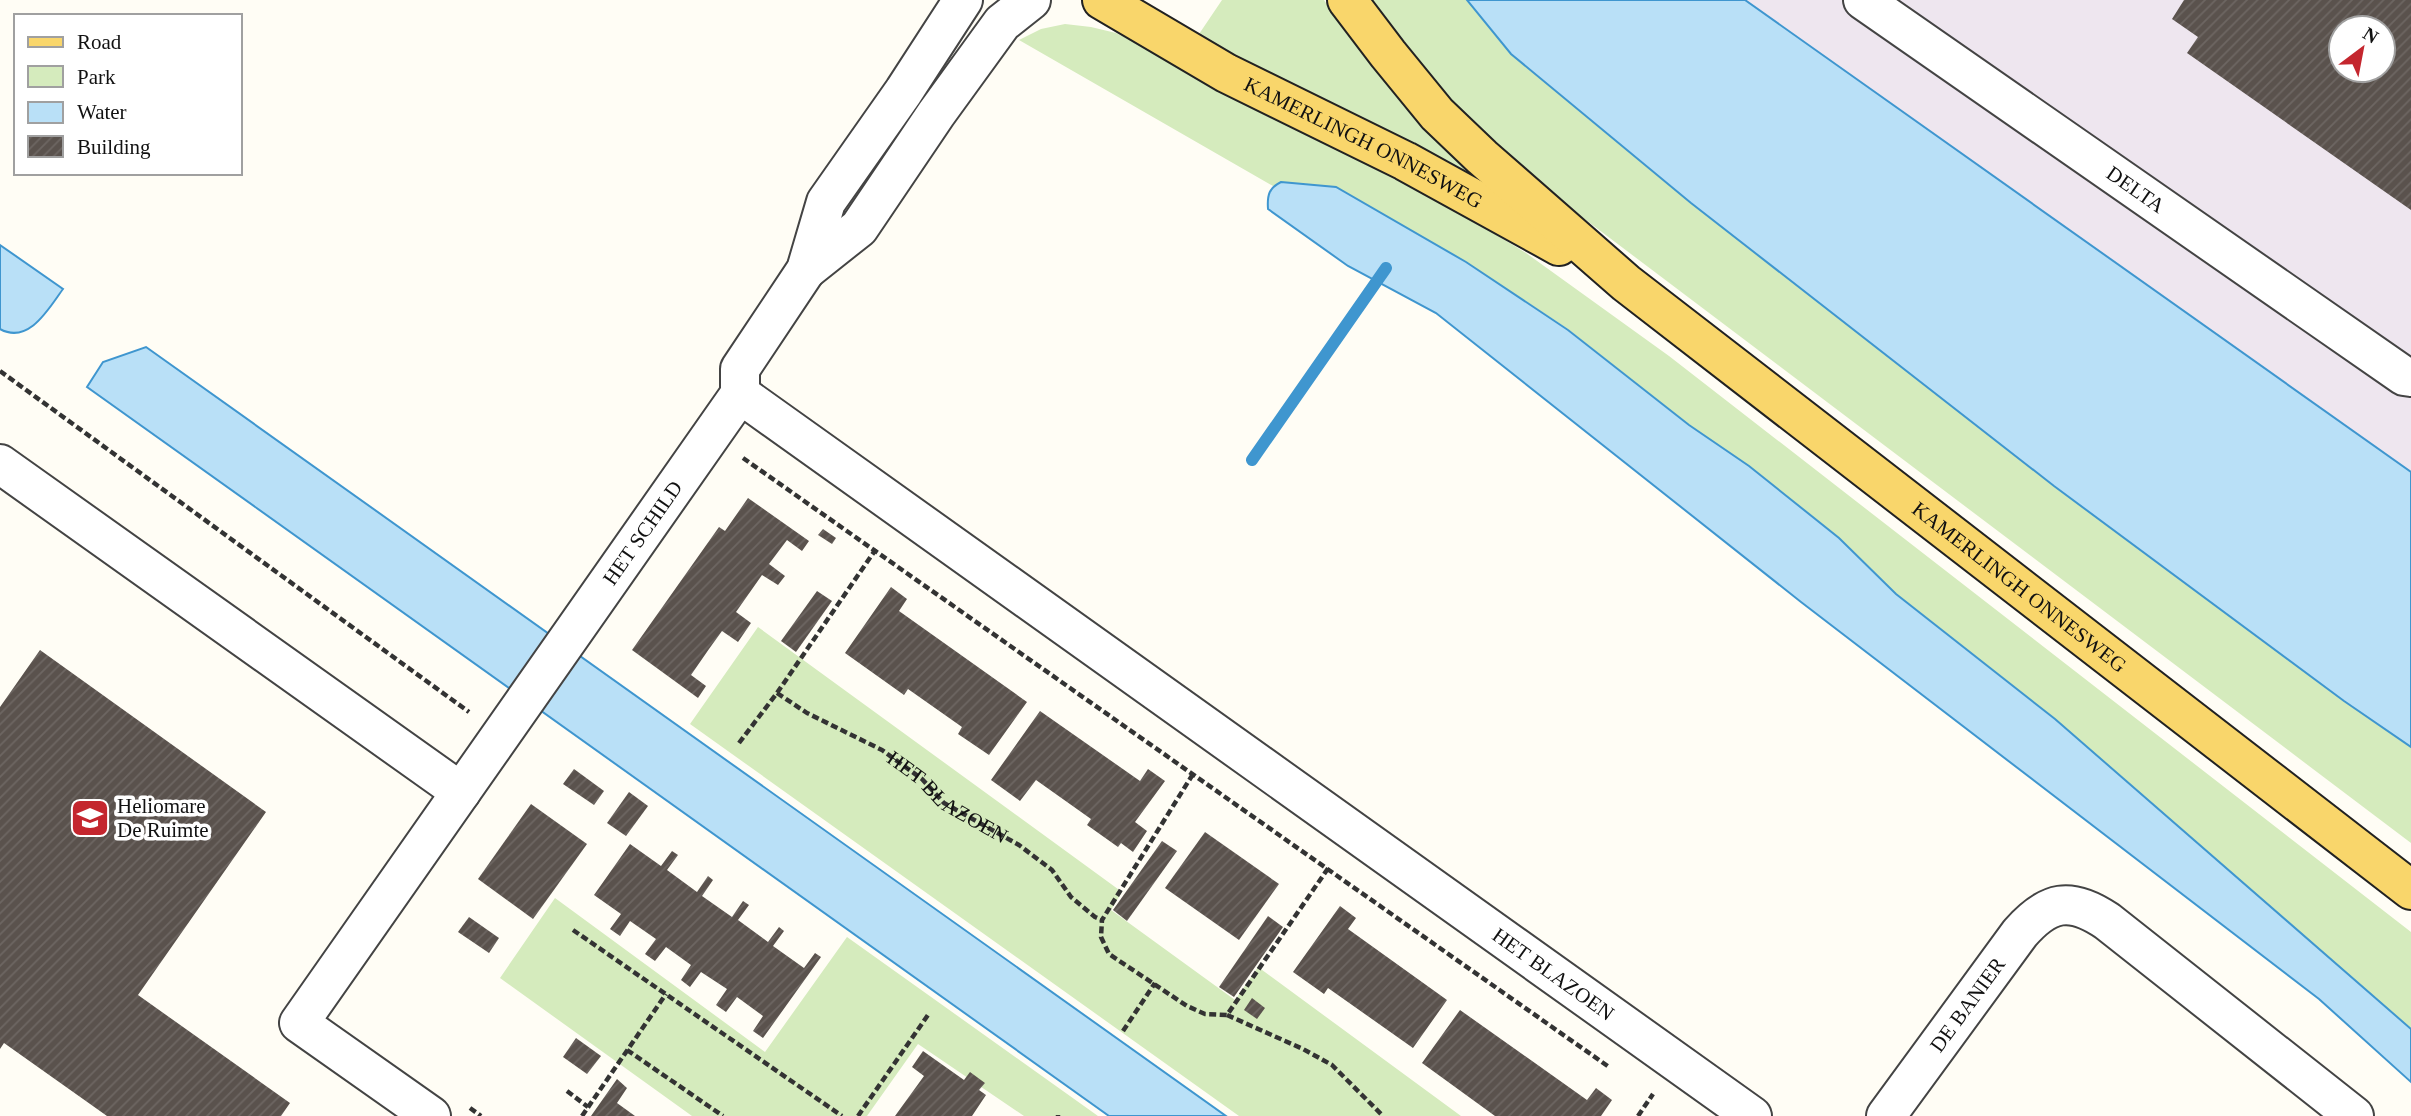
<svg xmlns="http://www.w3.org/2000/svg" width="2411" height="1116" viewBox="0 0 2411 1116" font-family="Georgia,serif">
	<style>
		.industrial { fill: #eee6ef; fill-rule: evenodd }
		.green { fill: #d5ebbd }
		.water { fill: #b9e0f7; stroke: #3f96cf; stroke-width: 2 }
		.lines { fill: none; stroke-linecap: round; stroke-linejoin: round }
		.stream { stroke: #3f96cf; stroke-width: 12 }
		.building { fill: url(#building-hatch); fill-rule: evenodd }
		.minor-casing { stroke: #444; stroke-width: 42 }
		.major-casing { stroke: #222; stroke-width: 42 }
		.path { stroke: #333; stroke-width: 4.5; stroke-dasharray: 7 3.5; stroke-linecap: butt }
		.minor { stroke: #fff; stroke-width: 38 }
		.major { stroke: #f9d66b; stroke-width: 38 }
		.labels { text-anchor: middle; stroke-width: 7; stroke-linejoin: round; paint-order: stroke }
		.street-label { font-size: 21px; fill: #111; stroke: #fff }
		.poi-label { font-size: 21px; fill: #111; stroke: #fff; text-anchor: start }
	</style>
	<defs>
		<pattern id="building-hatch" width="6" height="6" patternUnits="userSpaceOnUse" patternTransform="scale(1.75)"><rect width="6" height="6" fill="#5a524d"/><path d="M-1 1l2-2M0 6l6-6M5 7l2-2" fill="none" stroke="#6d6662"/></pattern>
	</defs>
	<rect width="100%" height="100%" fill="#fffdf5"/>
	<path class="industrial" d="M1573,0h838v622zM2341,28h42v42h-42z"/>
	<g class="green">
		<path d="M1222,0h102l22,33 44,54 87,83 -3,8 -279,-138z"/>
		<path d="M1363,0h104l44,54 180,149 363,283 290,215 67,46v96l-833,-629 -111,-96 -60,-63z"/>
		<path d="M1065,24l26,3 25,6 284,143 126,77 143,103 742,576v97l-356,-310 -159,-125 -57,-56 -90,-72 -60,-41 -121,-96 -102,-67 -130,-75 -54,-5 -9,4 -254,-146 22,-11z"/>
		<path d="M758,627l364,265 -11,18 124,90 23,-33 203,149h-222l-549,-392z"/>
		<path d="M555,898l210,154 82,-115 251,179h-74l-106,-72 -51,72h-175l-192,-138z"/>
	</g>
	<g class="water">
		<path d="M1467,0h278l666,472v275l-67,-46 -290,-215 -363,-283 -180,-149z"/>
		<path d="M1281,182l55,5 130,75 102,68 121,95 60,41 90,72 57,56 159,125 356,310v53l-92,-83 -518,-397 -365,-289 -88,-47 -80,-57c-1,-14 1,-21 13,-27z"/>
		<path d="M0,245l63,44c-14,19 -34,56 -63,40z"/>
		<path d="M146,347l1080,769h-117l-1022,-729 16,-25z"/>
	</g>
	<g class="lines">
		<path class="stream" d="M1252,460l134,-192"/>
	</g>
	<g class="building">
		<path d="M2184,0h227v210l-224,-157 11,-16 -26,-18zM2341,28h42v42h-42z"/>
		<path d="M748,498l61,43 -7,10 -15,-11 -18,24 16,12 -7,9 -16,-10 -26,37 15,11 -13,19 -16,-11 -13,18 -18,26 15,11 -8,12 -66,-48 87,-123 6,4z"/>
		<path d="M823,529l13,9 -4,6 -14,-9z"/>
		<path d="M891,587l16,12 -8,12 128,91 -38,53 -31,-21 4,-7 -54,-38 -4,6 -59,-42z"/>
		<path d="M817,591l15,10 -36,51 -15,-11z"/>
		<path d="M40,650l226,162 -128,183 152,108 -9,13h-174l-103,-73 -4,6v-342z"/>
		<path d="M1040,711l100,70 8,-12 17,12 -30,41 12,9 -14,21 -12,-9 -3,4 -31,-22 4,-6 -55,-39 -16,21 -29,-21z"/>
		<path d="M574,769l30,22 -10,14 -31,-21z"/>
		<path d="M629,792l19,14 -22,30 -19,-13z"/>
		<path d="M531,804l56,40 -54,75 -55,-40z"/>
		<path d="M1205,832l74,52 -40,56 -74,-52z"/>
		<path d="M1162,841l15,10 -50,70 -14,-11z"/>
		<path d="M630,844l31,22 11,-15 6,4 -11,15 30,22 11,-16 5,4 -11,16 30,21 11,-16 6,4 -11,15 30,22 11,-15 5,4 -11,15 31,22 11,-15 6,4 -58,81 -10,-7 10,-15 -26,-19 -11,15 -10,-7 11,-16 -26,-17 -11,15 -9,-7 10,-15 -25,-18 -11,14 -10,-7 11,-15 -26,-18 -10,15 -10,-7 11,-15 -27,-19z"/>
		<path d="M1340,906l16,12 -8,11 99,71 -34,48 -85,-60 -4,6 -31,-22z"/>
		<path d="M1268,916l15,11 -49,70 -15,-10z"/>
		<path d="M469,917l30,21 -10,15 -31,-21z"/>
		<path d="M1252,998l13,10 -8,11 -13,-9z"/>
		<path d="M1460,1010l127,90 9,-12 16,12 -11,16h-106l-73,-53z"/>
		<path d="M576,1038l25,18 -14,18 -24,-17z"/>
		<path d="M923,1051l41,29 6,-8 15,11 -6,7 7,5 -14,21h-77l29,-40 -12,-9z"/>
		<path d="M617,1079l10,9 -10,15 18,13h-44z"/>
	</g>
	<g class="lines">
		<g class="minor-casing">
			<g id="minor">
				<path id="s2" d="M1863,0l541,376 7,1"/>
				<path d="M806,270l53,-42 77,-114 66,-91 29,-23"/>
				<path id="s3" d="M740,394l1012,722"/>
				<path d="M0,464l461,328"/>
				<path id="s4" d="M431,1116l-132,-93 441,-629v-25l66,-99 20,-68 78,-111 59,-91"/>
				<path id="s5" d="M1886,1116l134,-183c28,-32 50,-37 87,-12l247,195"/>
			</g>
		</g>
		<g class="major-casing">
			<g id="major">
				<path id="s6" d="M1102,0l124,73 179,88 154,85"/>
				<path id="s7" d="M1347,0l41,54 49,60 45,43 144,126 785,607"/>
			</g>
		</g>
		<g class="path">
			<path d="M0,371l469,341"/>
			<path d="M743,458l866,609"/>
			<path id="s1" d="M777,693l30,20 75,37 40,29 22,24 75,42 33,25 19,27 24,20 7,3"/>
			<path d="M739,743l38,-50 99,-144"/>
			<path d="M1193,774l-91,146 -1,17 8,17 78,52 18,8 22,1 102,-148"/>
			<path d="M573,930l269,186"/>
			<path d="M1227,1015l76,34 29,16 51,51"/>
			<path d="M1123,1031l32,-48"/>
			<path d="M627,1050l96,66"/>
			<path d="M567,1091l21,16"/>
			<path d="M470,1108l11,8"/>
			<path d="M582,1116l84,-122"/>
			<path d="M858,1116l70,-101"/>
			<path d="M1058,1116v-1"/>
			<path d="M1638,1116l15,-22"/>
		</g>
		<use href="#minor" class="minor"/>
		<use href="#major" class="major"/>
	</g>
	<defs>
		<g id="school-square" transform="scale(2.0125)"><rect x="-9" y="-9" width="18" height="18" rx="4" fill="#c4262e" stroke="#fff"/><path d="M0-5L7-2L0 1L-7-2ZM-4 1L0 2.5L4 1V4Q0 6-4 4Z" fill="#fff"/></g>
	</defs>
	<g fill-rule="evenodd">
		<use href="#school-square" x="90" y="818"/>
	</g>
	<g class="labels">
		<g class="street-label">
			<text dy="7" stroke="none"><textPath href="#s6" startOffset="298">KAMERLINGH ONNESWEG</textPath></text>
			<text dy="7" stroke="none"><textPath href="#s2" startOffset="332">DELTA</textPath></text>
			<text dy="7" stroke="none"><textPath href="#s4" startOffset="760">HET SCHILD</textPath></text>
			<text dy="7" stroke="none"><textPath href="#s7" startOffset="896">KAMERLINGH ONNESWEG</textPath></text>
			<text dy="7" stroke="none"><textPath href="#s1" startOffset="201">HET BLAZOEN</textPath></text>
			<text dy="7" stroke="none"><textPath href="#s3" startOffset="999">HET BLAZOEN</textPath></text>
			<text dy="7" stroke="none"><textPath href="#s5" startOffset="138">DE BANIER</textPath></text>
		</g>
		<g class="poi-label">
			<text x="117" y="813">Heliomare<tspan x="117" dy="24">De Ruimte</tspan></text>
		</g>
	</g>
	<rect x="14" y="14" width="228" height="161" fill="#ffffff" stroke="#a0a0a0" stroke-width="2"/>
	<rect x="28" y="37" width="35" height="10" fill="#f9d66b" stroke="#a0a0a0" stroke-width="2"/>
	<text x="77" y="49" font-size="21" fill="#111111">Road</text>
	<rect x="28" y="66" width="35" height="21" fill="#d5ebbd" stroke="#a0a0a0" stroke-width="2"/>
	<text x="77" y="84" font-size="21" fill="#111111">Park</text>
	<rect x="28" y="102" width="35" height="21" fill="#b9e0f7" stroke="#a0a0a0" stroke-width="2"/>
	<text x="77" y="119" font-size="21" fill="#111111">Water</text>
	<rect x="28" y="136" width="35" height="21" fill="url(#building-hatch)" stroke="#a0a0a0" stroke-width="2"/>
	<text x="77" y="154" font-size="21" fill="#111111">Building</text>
	<g transform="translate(2362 49) rotate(32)"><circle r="33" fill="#ffffff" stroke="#a0a0a0" stroke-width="2"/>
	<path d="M0-5L12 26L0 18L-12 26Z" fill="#c4262e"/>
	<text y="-10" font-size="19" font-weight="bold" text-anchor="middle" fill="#111111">N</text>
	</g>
</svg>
